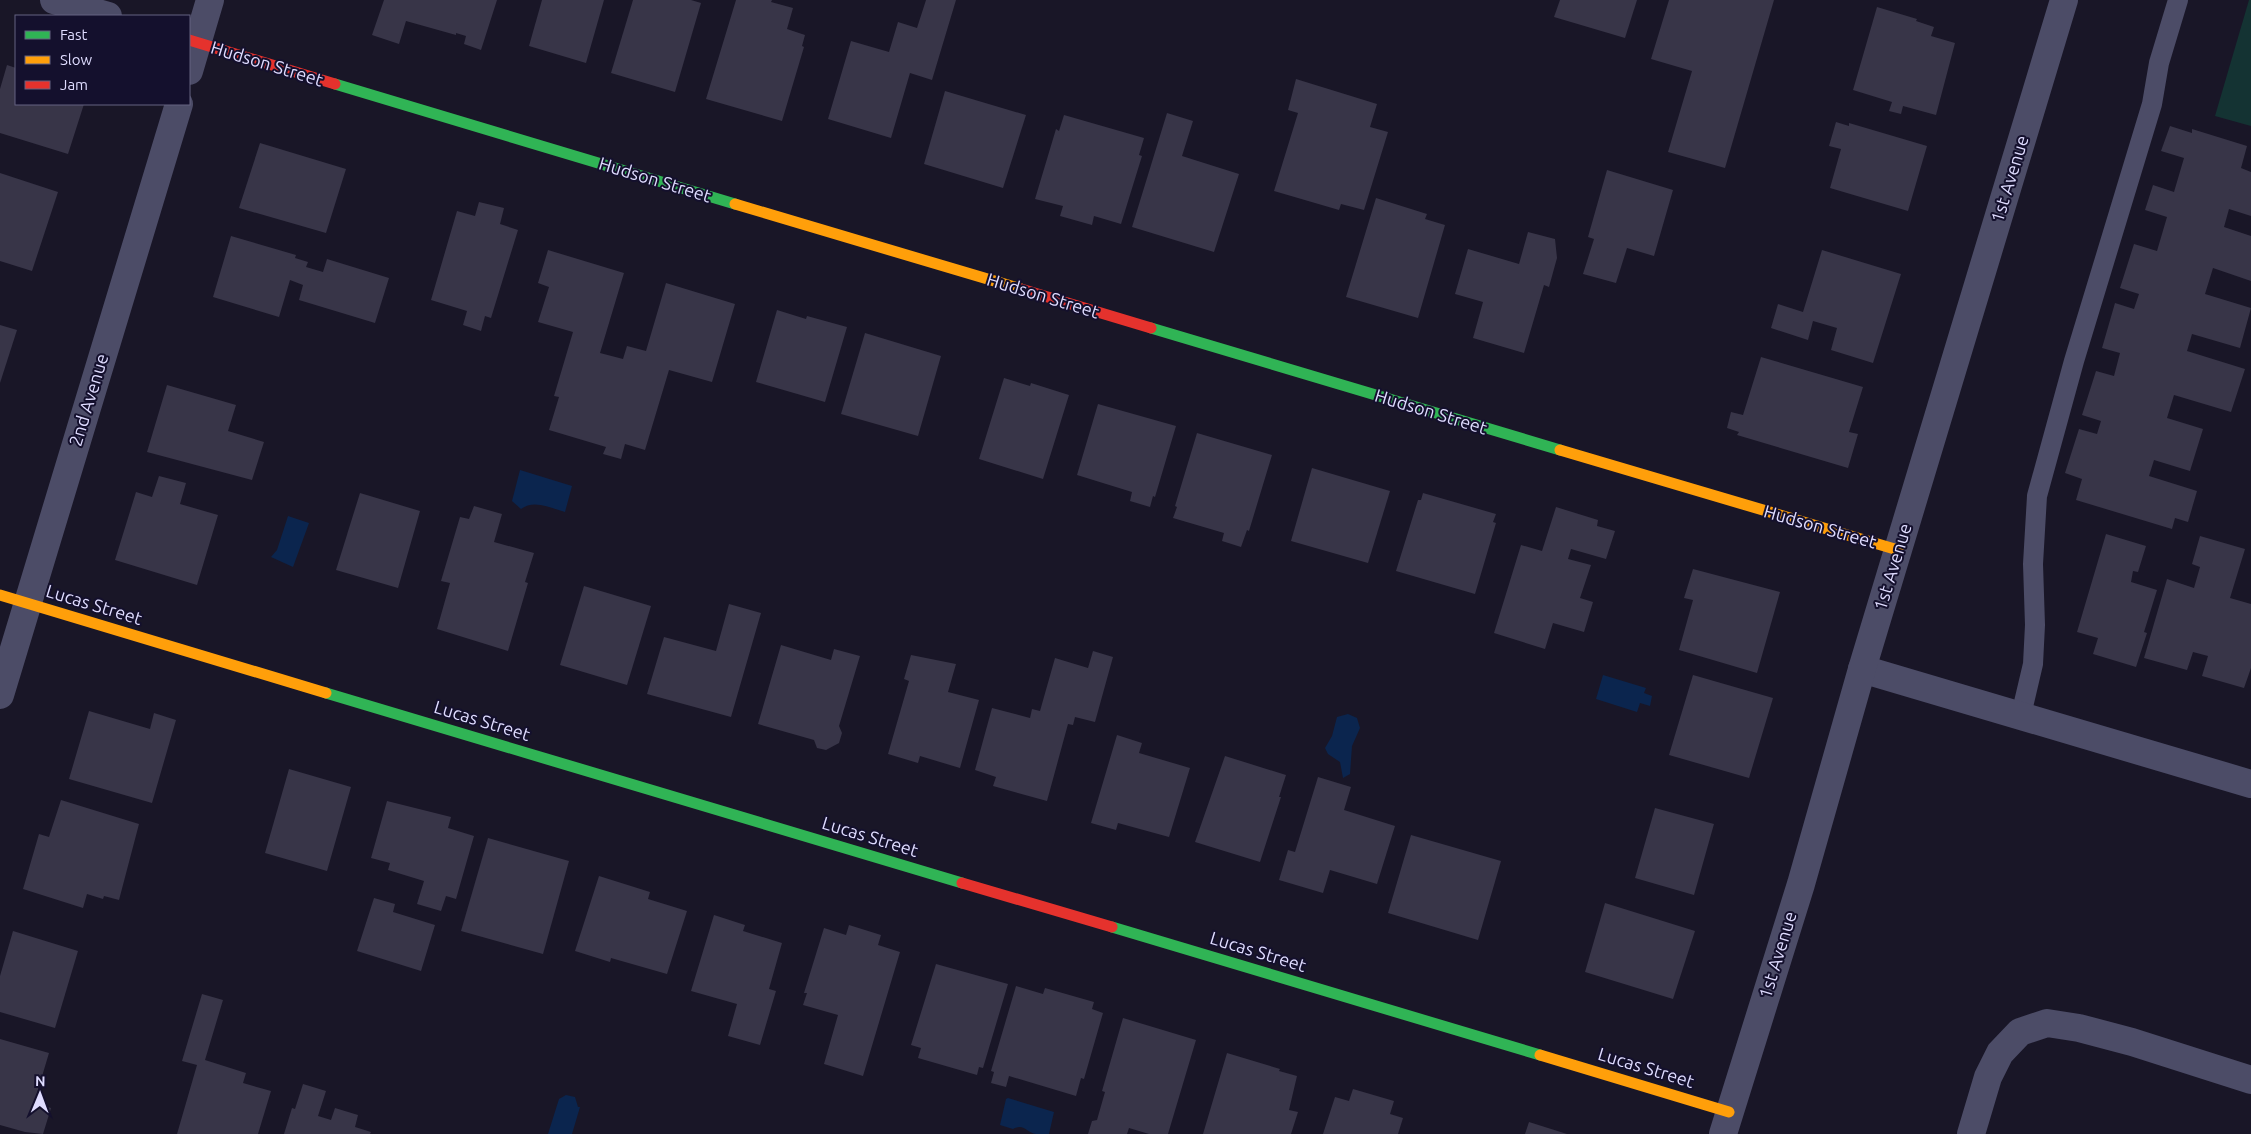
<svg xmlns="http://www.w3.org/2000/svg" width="2251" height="1134" viewBox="0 0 2251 1134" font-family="Ubuntu,sans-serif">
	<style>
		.green { fill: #143333 }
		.water { fill: #0b254e }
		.building { fill: #383548 }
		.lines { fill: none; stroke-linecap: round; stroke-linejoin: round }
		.lane { stroke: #4c4c67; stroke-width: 20 }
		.street { stroke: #4c4c67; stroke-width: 28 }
		.fast { stroke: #30b455; stroke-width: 11 }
		.slow { stroke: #ff9f0a; stroke-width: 11 }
		.jam { stroke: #e5322d; stroke-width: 11 }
		.labels { text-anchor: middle; stroke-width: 4; stroke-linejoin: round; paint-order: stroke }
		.street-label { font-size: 18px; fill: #dfdcff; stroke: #14102d }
	</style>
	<rect width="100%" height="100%" fill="#191627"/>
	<path class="green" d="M2249,0h2v126l-36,-10z"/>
	<g class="water">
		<path d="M520,470l52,16 -7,26c-15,-4 -31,-13 -44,-3l-9,-8z"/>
		<path d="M288,516l21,7 -16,44 -22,-10 6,-7z"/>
		<path d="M1603,675l43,13 -2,5 8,3 -2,10 -10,-3 -3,9 -41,-13z"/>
		<path d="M1348,714l9,4 3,10 -8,18 -2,28 -7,4 -3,-16 -12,-8 -3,-6 7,-12 5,-19z"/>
		<path d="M566,1095l9,2 3,10h2l-8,27h-24l11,-35z"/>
		<path d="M1008,1098l46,14 -5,22c-4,0 -9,0 -13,0 -9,-1 -12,-11 -23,-5l-13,-4 6,-26z"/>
	</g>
	<g class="building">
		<path d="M384,0h113l-16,50 -17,-6 2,-8 -10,-3v2l-50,-14 -7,23 -27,-9z"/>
		<path d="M542,0h62l-18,63 -57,-17z"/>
		<path d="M633,0h58l10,3 -26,89 -64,-19z"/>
		<path d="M736,0h36l-1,2 22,6 -6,21 18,6 -3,11 2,1 -22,74 -76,-22z"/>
		<path d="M926,0h30l-24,80 -22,-7 -19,65 -63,-19 23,-78 38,11 9,-30 19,6z"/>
		<path d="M1560,0h77l-12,38 -71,-21z"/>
		<path d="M1669,0h105l-49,168 -57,-16 24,-81 -41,-12z"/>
		<path d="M1877,7l40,12 -1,2 18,6 -3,9 24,7 -19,72 -33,-9 -2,8 -12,-3 3,-9 -39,-12z"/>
		<path d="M7,65l9,3v36h68l-16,50 -68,-21v-44z"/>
		<path d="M1296,79l81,25 -7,23 18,5 -24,78 -23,-6 -2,6 -65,-19 24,-78 -10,-3z"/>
		<path d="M945,91l81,24 -23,73 -79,-24z"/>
		<path d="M1167,113l26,8 -11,35 57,18 -25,78 -82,-25z"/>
		<path d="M1064,115l80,23 -5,17 3,1 -21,68 -27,-8 -2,9 -32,-9 3,-10 -28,-7 21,-70 3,2z"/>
		<path d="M1836,122l13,4v-3l78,23 -19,65 -78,-23 11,-39 -12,-3z"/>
		<path d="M2170,126l22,7v-4l55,17 -6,22 10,4v44l-22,-7 -5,18 27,9v45l-38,-13 -8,26 46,14 -11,40 -48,-14 -5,17 58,18 -14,43 -57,-17 -7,23 36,11 -13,42 -36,-11 -5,16 48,15 -9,31 -13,-4 -3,11 -96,-29 6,-21 -17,-6 14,-44 18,5 4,-13 -19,-6 14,-44 18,5 6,-23 -18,-5 13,-45 19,6 5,-15 -19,-6 14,-44 23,7 10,-34 -22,-7 8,-25 21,7 10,-34 -23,-7z"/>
		<path d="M260,143l86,26 -20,64 -87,-25z"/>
		<path d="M1607,170l66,20 -19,66 -27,-8 -11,35 -33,-9 11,-35 -6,-2z"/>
		<path d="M0,173l58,19 -26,79 -32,-10z"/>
		<path d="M1376,198l51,16 -2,5 20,6 -27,93 -72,-21z"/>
		<path d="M479,202l25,6 -4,16 18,6 -27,88 -6,-2 -4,15 -18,-6 4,-14 -36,-11 26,-89 18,5z"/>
		<path d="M1528,232l27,7 2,19 -8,29 -5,-2 -20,68 -51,-15 10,-36 -28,-8 13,-45 51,15z"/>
		<path d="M231,236l65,19 -1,3 13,4 -2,5 17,5 4,-13 62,19 -14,45 -76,-23 4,-15 -13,-5 -11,37 -66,-20z"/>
		<path d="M548,250l76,23 -24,80 23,6 4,-13 19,5 20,-68 69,21 -23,78 -43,-12 -24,80 -20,-6 -4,15 -18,-5 3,-7 -57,-17 10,-33 -5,-1 19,-64 -35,-10 11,-35 -11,-4z"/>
		<path d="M1822,250l79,24 -28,89 -42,-13 6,-22 -24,-7 -5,19 -37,-12 7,-24 25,8z"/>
		<path d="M777,310l29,9 1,-3 40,11 -22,75 -69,-20z"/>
		<path d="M0,325l17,5 -17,53z"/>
		<path d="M865,333l76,23 -23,80 -77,-22z"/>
		<path d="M1761,357l102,30 -14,45 9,2 -10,34 -111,-33 2,-3 -12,-4 4,-16 12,3z"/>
		<path d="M1004,378l26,8 1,-3 38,12 -26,84 -64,-20z"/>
		<path d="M167,385l69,20 -8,26 36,11 -12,38 -105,-28z"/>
		<path d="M1098,404l78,22 -21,71 -2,-1 -3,11 -20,-6 2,-9 -55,-17z"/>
		<path d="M1197,433l75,22 -23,76 -2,-1 -6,17 -19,-6 2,-8 -51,-15 4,-11 -2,-1z"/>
		<path d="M1312,468l78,23 -22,72 -77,-22z"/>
		<path d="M159,476l27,7 -6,21 38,11 -21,70 -82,-25 21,-68 16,5z"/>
		<path d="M360,493l60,18 -22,77 -62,-18z"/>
		<path d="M1423,493l73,21 -3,8 3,1 -21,71 -79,-23 22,-71h3z"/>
		<path d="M474,506l28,8 -8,28 40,11 -9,29 3,1 -20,68 -71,-22 13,-46 -9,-2 19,-64 9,2z"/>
		<path d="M1556,507l42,13 -1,6 18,5 -9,28 -35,-10 -3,10 23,6 -11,33 13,4 -9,30 -31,-9 -8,26 -51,-16 27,-88 21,6z"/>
		<path d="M2106,534l40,12 -8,26 -5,-1 -2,11 26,8 -13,42 3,1 -11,34 -43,-13 5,-16 -21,-6z"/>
		<path d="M2200,536l45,13 -15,49 21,6v64l-7,20 -42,-12 6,-20 -15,-4 -6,18 -43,-12 23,-79 27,9 6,-21 -8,-3z"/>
		<path d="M1693,569l87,23 -23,81 -78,-23 14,-50 -9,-2z"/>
		<path d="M584,586l67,20 -24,79 -67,-20z"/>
		<path d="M729,604l32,9 -30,104 -84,-23 17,-57 52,14z"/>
		<path d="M781,645l50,15 3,-11 26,7 -21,70 3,7 -3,10 -13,7 -9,-2 -3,-8 -56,-16z"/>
		<path d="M1093,651l20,6 -18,65 -20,-5 -2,8 -5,-1 -21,77 -54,-15 3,-9 -21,-7 17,-62 38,10 2,-9 8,2 15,-53 33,10z"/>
		<path d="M911,655l45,9 -8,28 31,8 -19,68 -40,-12 -2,7 -30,-9 21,-73 -5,-2z"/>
		<path d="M1693,675l80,23 -24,80 -80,-23z"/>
		<path d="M89,711l61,18 4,-16 22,7 -24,83 -83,-24z"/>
		<path d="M1117,735l25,8 -3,10 51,15 -21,69 -51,-14 -2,7 -25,-7z"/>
		<path d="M1225,756l61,19 -7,22h2l-21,65 -65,-20z"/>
		<path d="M289,769l62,18 -24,84 -62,-18z"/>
		<path d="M1318,777l33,10 -7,23 51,16 -18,58 -47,-14 -7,23 -44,-13 9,-30 7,2z"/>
		<path d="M61,800l78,24 -20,76 -15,-4 -1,3 -16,-5 -4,14 -60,-19 16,-55 10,3z"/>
		<path d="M387,801l64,16 -3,11 26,8 -18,63 -10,-3 -5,15 -24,-7 7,-23 -36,-11 2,-7 -19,-5z"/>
		<path d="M1655,808l59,16 -20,71 -59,-17z"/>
		<path d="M1411,835l90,26 -23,79 -90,-27z"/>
		<path d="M488,838l81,23 -26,93 -82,-23z"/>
		<path d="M599,876l51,16 -2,7 39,12 -20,63 -56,-16 -1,4 -35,-11z"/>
		<path d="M374,898l21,6 -2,8 42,13 -14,46 -64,-20z"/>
		<path d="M1605,903l90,28 -22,68 -88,-27z"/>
		<path d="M714,915l31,10 -2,6 39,12 -13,46 7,2 -16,54 -32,-9 9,-32 -46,-13z"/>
		<path d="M849,925l32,10 -3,10 22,7 -37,124 -39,-12 14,-49 -35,-10 4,-12h-3l20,-65 22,7z"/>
		<path d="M13,931l65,20 -23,77 -55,-16v-36z"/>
		<path d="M936,964l72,20 -25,84 -4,-1 -2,8 -59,-17 3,-10 -10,-3z"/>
		<path d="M1016,986l27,8 2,-6 49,14 -2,7 11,4 -19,66 -3,-1 -5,18 -67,-20 -3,11 -15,-4 3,-11 -3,-1z"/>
		<path d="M202,994l21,6 -18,60 41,13 -3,10 28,8 -13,43h-81l20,-69 -15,-4z"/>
		<path d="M1123,1018l73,22 -28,94h-19l-20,-6 -2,6h-39l4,-13 5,-1 8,-28 -3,-1z"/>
		<path d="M0,1039l49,14 -15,50 17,5 -8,26 -18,-2 -25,-7z"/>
		<path d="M1227,1053l53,16 -1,2 18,5 -8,34 9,2 -7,22h-88z"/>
		<path d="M303,1084l23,7 -8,25 13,4 4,-12 23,7 -3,12 16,5 -1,2h-86l8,-26 3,1z"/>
		<path d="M1353,1089l41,12 -4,13 13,4 -5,16h-75l12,-37 14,4z"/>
		<path d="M1529,1122l38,12h-42z"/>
	</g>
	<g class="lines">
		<path class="lane" d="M2021,715l12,-51 2,-39 -2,-61 4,-68 37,-135 78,-257 7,-41 19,-63"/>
		<g class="street">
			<path d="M54,0l54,16"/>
			<path d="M189,71l21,-71"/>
			<path d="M1862,669l389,115"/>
			<path d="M0,695l179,-591"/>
			<path d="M1723,1134l78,-250 61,-215 202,-669"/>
			<path d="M1971,1134l17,-57 12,-24 20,-21 27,-9 32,5 53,14 119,38"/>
		</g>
		<g class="fast">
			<path d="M335,84l400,120"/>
			<path d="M1151,328l409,122"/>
			<path d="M326,693l636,190"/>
			<path d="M1112,927l428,128"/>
		</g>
		<g class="slow">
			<path d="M735,204l286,85"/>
			<path d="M1560,450l338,100"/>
			<path d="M0,595l326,98"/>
			<path d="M1540,1055l189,57"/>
		</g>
		<g class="jam">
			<path d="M189,40l146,44"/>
			<path d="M1021,289l130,39"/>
			<path d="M962,883l150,44"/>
		</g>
	</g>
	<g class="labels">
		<g class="street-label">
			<text transform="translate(267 64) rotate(17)" y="6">Hudson Street</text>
			<text transform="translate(2010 179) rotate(-73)" y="6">1st Avenue</text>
			<text transform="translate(655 180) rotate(17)" y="6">Hudson Street</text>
			<text transform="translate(1043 296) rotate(17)" y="6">Hudson Street</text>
			<text transform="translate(89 400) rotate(-73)" y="6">2nd Avenue</text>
			<text transform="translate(1431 412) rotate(17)" y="6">Hudson Street</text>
			<text transform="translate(1820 527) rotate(16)" y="6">Hudson Street</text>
			<text transform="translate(1893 567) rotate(-73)" y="6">1st Avenue</text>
			<text transform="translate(94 605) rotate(17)" y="6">Lucas Street</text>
			<text transform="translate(482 721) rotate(17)" y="6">Lucas Street</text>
			<text transform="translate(870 837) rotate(17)" y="6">Lucas Street</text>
			<text transform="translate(1258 952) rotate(17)" y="6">Lucas Street</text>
			<text transform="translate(1778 955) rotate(-73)" y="6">1st Avenue</text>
			<text transform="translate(1646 1068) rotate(17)" y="6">Lucas Street</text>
		</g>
	</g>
	<rect x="15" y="15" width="175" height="90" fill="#14102d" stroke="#656281"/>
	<rect x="25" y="31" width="25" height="8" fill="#30b455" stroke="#656281"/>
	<text x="60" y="40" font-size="15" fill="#dfdcff">Fast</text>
	<rect x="25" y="56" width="25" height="8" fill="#ff9f0a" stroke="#656281"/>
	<text x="60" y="65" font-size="15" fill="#dfdcff">Slow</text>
	<rect x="25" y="81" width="25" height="8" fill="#e5322d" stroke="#656281"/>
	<text x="60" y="90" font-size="15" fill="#dfdcff">Jam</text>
	<g transform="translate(40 1094) rotate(1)" stroke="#14102d" stroke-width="4" paint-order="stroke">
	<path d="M0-4L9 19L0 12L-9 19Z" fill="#dfdcff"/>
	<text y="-8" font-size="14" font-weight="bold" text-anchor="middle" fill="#dfdcff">N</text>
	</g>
</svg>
